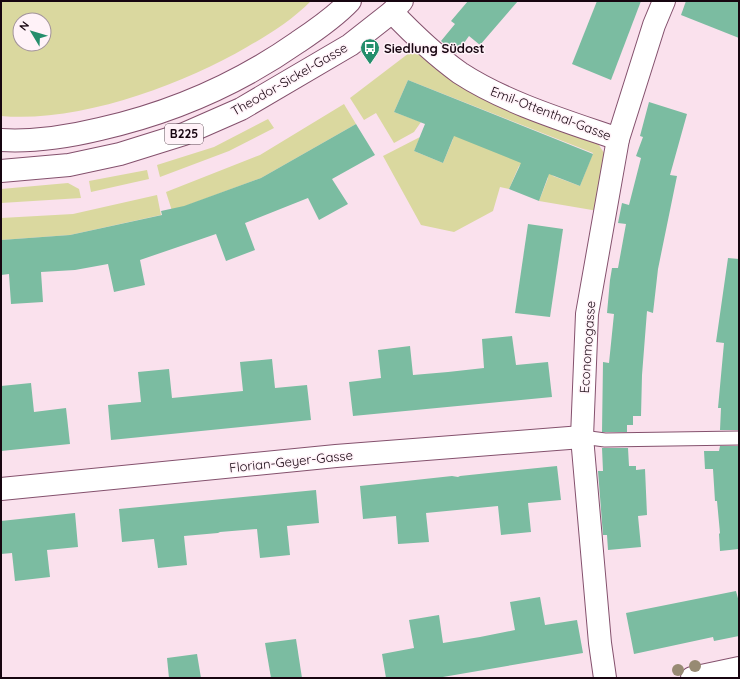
<svg xmlns="http://www.w3.org/2000/svg" width="740" height="679" viewBox="0 0 740 679" font-family="Quicksand,sans-serif">
	<style>
		.green { fill: #dad89f; fill-rule: evenodd }
		.building { fill: #7bbca1 }
		.lines { fill: none; stroke-linecap: round; stroke-linejoin: round }
		.lane-casing { stroke: #84516d; stroke-width: 15 }
		.street-casing { stroke: #84516d; stroke-width: 24 }
		.primary-casing { stroke: #84516d; stroke-width: 24 }
		.lane { stroke: #fff; stroke-width: 13 }
		.street { stroke: #fff; stroke-width: 22 }
		.primary { stroke: #fff; stroke-width: 22 }
		.tree { fill: #978a73 }
		.labels { text-anchor: middle; stroke-width: 3; stroke-linejoin: round; paint-order: stroke }
		.shield { fill: #fff2f8; stroke: #5d4c56; stroke-width: 1 }
		.shield-label { font-size: 12px; font-weight: bold; fill: #170510 }
		.poi-label { font-size: 13px; font-weight: bold; fill: #170510; stroke: #fff2f8; text-anchor: start }
		.street-label { font-size: 13px; fill: #170510; stroke: #fff2f8 }
	</style>
	<rect width="100%" height="100%" fill="#fae1ed"/>
	<g class="green">
		<path d="M1,1h310c-19,19 -41,33 -64,46 -67,39 -169,76 -246,69zM20,20h24v24h-24z"/>
		<path d="M417,49l180,93 9,14 -8,55 -59,-10 9,-23 -2,-5 2,-4 5,7 27,10 13,-33 -185,-73 -14,32 27,10 -7,10 -20,11 -18,-30 -12,7 -14,-22 63,-48z"/>
		<path d="M344,104l12,20 -95,54 -89,33 -6,-19 94,-37z"/>
		<path d="M268,119l6,9 -45,23 -69,26 -3,-12 57,-18z"/>
		<path d="M450,133l68,23 5,8 -4,2 -10,23 -9,-2 -7,24 -39,21 -33,-7 -38,-69 37,-19 -6,14 29,12 10,-24z"/>
		<path d="M147,170l2,9 -58,13 -2,-11z"/>
		<path d="M68,183l11,6 2,9 -80,5v-14z"/>
		<path d="M157,195l4,20 -91,20 -69,5v-22l72,-4z"/>
	</g>
	<g class="building">
		<path d="M468,1h50l-38,44 -11,-9 -13,18 -15,-13 14,-17 -4,-3z"/>
		<path d="M597,1h44l-30,79 -39,-16z"/>
		<path d="M686,1h53v37l-58,-23z"/>
		<path d="M408,80l185,74 -13,32 -31,-12 -10,27 -30,-12 12,-26 -67,-27 -11,27 -29,-12 11,-27 -31,-12z"/>
		<path d="M649,102l38,12 -17,61 7,1 -19,93 -5,44 -6,-2 -5,64 -1,41h-8v9h-6v7h-25l1,-70 6,1 5,-49 -7,-1 3,-33 2,-12h6l8,-44 -8,-1 4,-20 7,2 12,-47 -5,-2 7,-19 -3,-1z"/>
		<path d="M356,124l19,31 -43,24 16,25 -29,16 -11,-22 -63,25 10,27 -29,11 -10,-27 -76,26 5,25 -31,7 -6,-28 -33,6 -34,2 2,30 -32,2 -2,-30 -8,1v-35l69,-5 92,-20 -1,-4 23,-5 77,-28z"/>
		<path d="M528,224l35,5 -13,88 -35,-4z"/>
		<path d="M728,258l11,1v171h-19l1,-22h-3l6,-65 -8,-1z"/>
		<path d="M512,336l4,29 32,-3 4,35 -199,19 -4,-34 32,-4 -3,-28 32,-4 3,29 35,-3 36,-4 -2,-29z"/>
		<path d="M272,359l3,29 32,-3 4,35 -200,20 -3,-35 33,-3 -3,-30 31,-3 3,29 71,-7 -3,-29z"/>
		<path d="M31,383l3,29 32,-4 4,36 -69,7v-65z"/>
		<path d="M720,446h19v103l-19,2 -1,-17 1,-1 -3,-32h-2l-2,-32h-8l-1,-18h15z"/>
		<path d="M602,448h26l1,18h7v4l9,-1 2,46 -9,1 3,31 -33,3 -1,-15h-4l-5,-64h5z"/>
		<path d="M557,466l4,34 -33,3 3,29 -30,3 -3,-29 -72,7 3,29 -31,2 -2,-28 -33,3 -3,-33 92,-10 6,1 2,-1z"/>
		<path d="M316,490l3,33 -32,3 3,29 -30,3 -3,-29 -37,3 -2,1 -34,3 3,29 -29,3 -4,-29 -32,3 -3,-33z"/>
		<path d="M75,513l3,34 -31,3 3,27 -35,4 -3,-28 -11,1v-33z"/>
		<path d="M736,591l3,11v34l-25,5 -1,-4 -79,17 -8,-41z"/>
		<path d="M540,597l5,28 32,-5 6,33 -146,25h-51l-4,-24 32,-6 -5,-28 30,-5 4,28 37,-6 35,-7 -5,-28z"/>
		<path d="M296,639l6,39h-31l-6,-35z"/>
		<path d="M197,654l4,24h-32l-2,-20z"/>
	</g>
	<g class="lines">
		<g class="lane-casing">
			<path id="lane" d="M582,437l23,3 134,-2"/>
		</g>
		<g class="street-casing">
			<g id="street">
				<path d="M392,12c21,22 43,43 68,61 46,30 106,48 158,66"/>
				<path d="M1,489l335,-33 246,-19"/>
				<path d="M605,678l-5,-35 -18,-206 5,-123 31,-175 36,-114 10,-24"/>
				<path d="M692,678l47,-10"/>
			</g>
		</g>
		<g class="primary-casing">
			<g id="primary">
				<path d="M1,140c34,2 66,-3 99,-11 71,-16 138,-45 198,-87 18,-12 37,-25 52,-41"/>
				<path d="M1,171l68,-6 51,-11 64,-20 57,-25 109,-64 42,-33 10,-11"/>
			</g>
		</g>
		<use href="#lane" class="lane"/>
		<use href="#street" class="street"/>
		<use href="#primary" class="primary"/>
	</g>
	<g class="tree">
		<circle cx="695" cy="666" r="6"/>
		<circle cx="678" cy="670" r="6"/>
	</g>
	<defs>
		<g id="bus-pin" transform="scale(1)"><path d="M0 17L-7.5 6A9.5 9.5 0 1 1 7.5 6Z" fill="#248e6c" stroke="#fff2f8"/><path d="M-5-6H5V4H4V6H2V4H-2V6H-4V4H-5ZM-3.5-4V0h7V-4ZM-3.5 1.2v1.5H-2V1.2ZM2 1.2v1.5H3.5V1.2Z" fill="#fff"/></g>
	</defs>
	<g fill-rule="evenodd">
		<use href="#bus-pin" x="370" y="48"/>
	</g>
	<g class="labels">
		<rect class="shield" x="165" y="124" width="38" height="20" rx="3"/>
		<g class="shield-label">
			<text x="184" y="138">B225</text>
		</g>
		<g class="poi-label">
			<text x="384" y="53">Siedlung Südost</text>
		</g>
		<g class="street-label">
			<text transform="translate(289 79) rotate(-30)" y="5">Theodor-Sickel-Gasse</text>
			<text transform="translate(551 113) rotate(21)" y="5">Emil-Ottenthal-Gasse</text>
			<text transform="translate(587 347) rotate(-86)" y="5">Economogasse</text>
			<text transform="translate(291 461) rotate(-6)" y="5">Florian-Geyer-Gasse</text>
		</g>
	</g>
	<rect width="740" height="679" fill="none" stroke="#170510" stroke-width="4"/>
	<g transform="translate(32 32) rotate(308)"><circle r="19" fill="#fff2f8" stroke="#a2939b"/>
	<path d="M0-3L7 15L0 10L-7 15Z" fill="#248e6c"/>
	<text y="-6" font-size="11" font-weight="bold" text-anchor="middle" fill="#170510">N</text>
	</g>
</svg>
